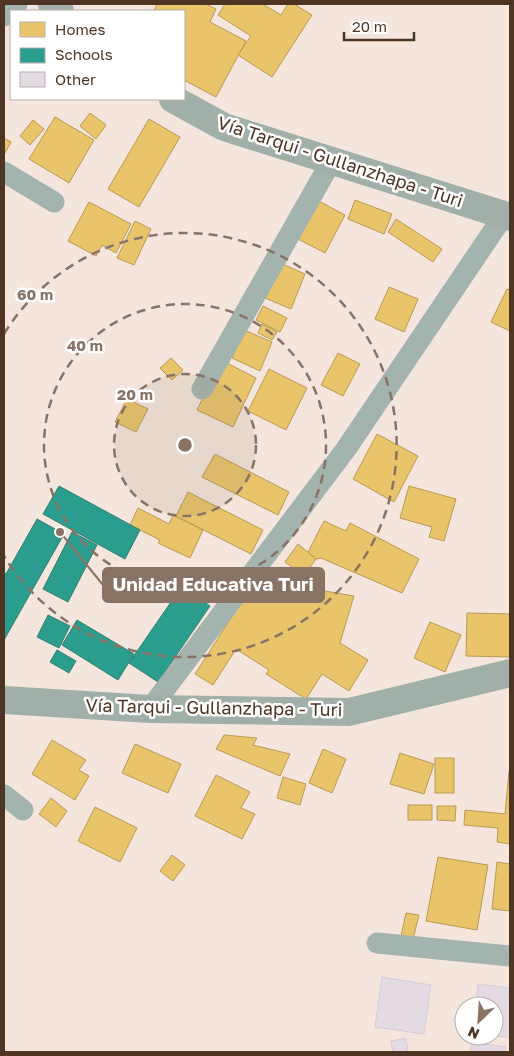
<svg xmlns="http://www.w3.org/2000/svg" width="514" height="1056" viewBox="0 0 514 1056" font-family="'Golos Text',sans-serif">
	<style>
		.homes { fill: #e9c46a; stroke: #ba9955 }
		.schools { fill: #2a9d8f; stroke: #357e6f }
		.building { fill: #e4dae3; stroke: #d5ccd4 }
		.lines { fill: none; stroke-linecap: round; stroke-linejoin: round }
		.street { stroke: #a3b3ad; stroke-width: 21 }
		.secondary { stroke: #a0b0a9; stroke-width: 28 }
		.ring { fill: none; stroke: #887364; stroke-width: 2.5; stroke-dasharray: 9 6 }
		.labels { text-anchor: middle; stroke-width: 5; stroke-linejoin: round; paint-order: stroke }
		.street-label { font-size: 18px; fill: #4e3523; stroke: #fff }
		.centre { fill: #887364; stroke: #fff; stroke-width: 2.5 }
		.ring-label { font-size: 15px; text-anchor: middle; font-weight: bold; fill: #887364; stroke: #fff; stroke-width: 5; stroke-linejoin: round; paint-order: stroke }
		.leader { fill: none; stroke: #887364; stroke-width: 2 }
		.callout-dot { fill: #887364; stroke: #fff; stroke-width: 2 }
		.callout { fill: #887364; stroke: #887364; stroke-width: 2 }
		.callout-label { font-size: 19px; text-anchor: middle; font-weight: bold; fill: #fff }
	</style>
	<rect width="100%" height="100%" fill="#f4e6dc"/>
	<g class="homes">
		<path d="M157,4h49l10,5 -6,13 36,19 -30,56 -32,-17v-69h-30z"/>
		<path d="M225,4h38l18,11 7,-11h6l18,11 -40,62 -34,-22 13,-19 -33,-21z"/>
		<path d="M90,113l16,12 -10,14 -16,-13z"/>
		<path d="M55,117l39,23 -25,43 -40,-24z"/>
		<path d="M149,119l31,18 -41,70 -31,-18z"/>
		<path d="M33,120l11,9 -14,16 -10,-9z"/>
		<path d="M4,138l7,4 -6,11 -1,-1z"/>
		<path d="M315,199l30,16 -20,38 -31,-16z"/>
		<path d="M355,200l37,14 -8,20 -36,-15z"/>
		<path d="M89,202l42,22 -15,29 -14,-8 -6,11 -28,-15z"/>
		<path d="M396,219l46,30 -9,13 -45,-30z"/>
		<path d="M135,221l16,8 -17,36 -17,-7z"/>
		<path d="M280,263l25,11 -14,35 -26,-11z"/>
		<path d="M389,287l29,12 -14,33 -29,-13z"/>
		<path d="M507,289l3,1v41l-19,-9z"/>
		<path d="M263,306l24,12 -7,14 -24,-12z"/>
		<path d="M262,324l15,8 -5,8 -14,-7z"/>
		<path d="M244,330l28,12 -12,29 -28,-13z"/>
		<path d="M338,353l22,11 -17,32 -22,-11z"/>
		<path d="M171,358l12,12 -11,10 -12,-12z"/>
		<path d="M221,360l35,18 -23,49 -36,-17z"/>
		<path d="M269,369l38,19 -21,42 -38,-19z"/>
		<path d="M127,399l21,10 -12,23 -21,-10z"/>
		<path d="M377,434l41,22 -24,46 -41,-23z"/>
		<path d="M215,454l74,38 -11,23 -76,-38z"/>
		<path d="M409,486l47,13 -12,42 -15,-4 3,-10 -32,-9z"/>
		<path d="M188,492l75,38 -12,24 -75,-38z"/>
		<path d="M138,508l31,16 4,-9 30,15 -13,28 -32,-15 2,-3 -30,-15z"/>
		<path d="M324,521l22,10 4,-8 69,36 -17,34 -81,-35 -5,1 -8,-7z"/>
		<path d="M298,544l18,15 -12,17 -19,-14z"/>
		<path d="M269,578l16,6 69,12 -14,47 28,17 -19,31 -27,-17 -16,25 -40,-25 3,-4 -33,-21 -23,36 -18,-11 45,-70z"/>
		<path d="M467,613l43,1v43l-44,-1z"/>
		<path d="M430,622l31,13 -16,37 -31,-14z"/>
		<path d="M224,735l33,3 -4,7 37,9 -10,22 -64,-27z"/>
		<path d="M52,740l34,20 -7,10 10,6 -14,24 -43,-26z"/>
		<path d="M135,744l46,20 -13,29 -46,-20z"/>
		<path d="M323,749l23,10 -14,34 -23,-10z"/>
		<path d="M400,753l34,11 -10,30 -34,-10z"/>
		<rect x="435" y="758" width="19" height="35"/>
		<path d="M509,771h1v73l-13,-2 1,-14 -34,-3 1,-15 40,4z"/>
		<path d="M216,775l34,17 -9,16 14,6 -13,25 -47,-23z"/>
		<path d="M283,777l23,7 -6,21 -23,-7z"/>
		<path d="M51,798l16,13 -11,16 -17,-13z"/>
		<rect x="408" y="805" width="24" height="15"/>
		<path d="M437,806h19l-1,15 -18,-1z"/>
		<path d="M95,807l42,21 -17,34 -42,-21z"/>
		<path d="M172,855l13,10 -12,16 -13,-10z"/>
		<path d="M438,857l50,8 -11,65 -51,-9z"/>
		<path d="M497,862l13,2v47l-18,-2z"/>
		<path d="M406,913l13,2 -6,24 -12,-3z"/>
	</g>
	<g class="schools">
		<path d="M59,486l81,44 -15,29 -82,-45z"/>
		<path d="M37,519l27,15 -60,106v-67l2,1z"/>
		<path d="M72,532l25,13 -29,57 -25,-13z"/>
		<path d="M182,586l28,20 -52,76 -29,-19z"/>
		<path d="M48,615l22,11 -11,22 -22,-11z"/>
		<path d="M77,620l57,34 -16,26 -56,-35z"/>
		<path d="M57,650l19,11 -7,12 -19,-11z"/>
	</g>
	<g class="building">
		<path d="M382,977l49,8 -7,49 -49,-7z"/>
		<path d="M478,984l32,4 -1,13h1v36l-16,-1v-30h-18z"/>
		<path d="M406,1038l2,14h-15l-2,-11z"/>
		<path d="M472,1042l33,5v5h-35z"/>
	</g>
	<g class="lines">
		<g class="street">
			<path d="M4,16l13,-12"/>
			<path d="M4,172l50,30"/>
			<path d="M202,389l130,-229"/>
			<path d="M150,709l196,-260 158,-234"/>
			<path d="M4,795l19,15"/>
			<path d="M377,943l133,13"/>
		</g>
		<g class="secondary">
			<path d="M52,4l8,7"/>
			<path d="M173,99l51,28 286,90"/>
			<path d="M4,700l146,9 199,3 161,-39"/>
		</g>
	</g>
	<circle cx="185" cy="445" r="71" fill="#887364" fill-opacity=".12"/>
	<g class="ring">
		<circle cx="185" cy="445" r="71"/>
		<circle cx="185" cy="445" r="141"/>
		<path d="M4 334A212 212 0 1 1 4 556"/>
	</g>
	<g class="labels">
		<g class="street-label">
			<text transform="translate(340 162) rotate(18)" y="6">Vía Tarqui - Gullanzhapa - Turi</text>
			<text transform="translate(214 708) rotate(1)" y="6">Vía Tarqui - Gullanzhapa - Turi</text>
		</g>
	</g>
	<circle cx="185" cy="445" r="8" class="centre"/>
	<g class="ring-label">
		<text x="35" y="300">60 m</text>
		<text x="85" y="351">40 m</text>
		<text x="135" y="400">20 m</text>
	</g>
	<path class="leader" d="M60 532L103 585"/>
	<circle class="callout-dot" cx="60" cy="532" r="5"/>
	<rect class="callout" x="103" y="568" width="221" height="34" rx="5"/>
	<g class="callout-label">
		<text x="213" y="591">Unidad Educativa Turi</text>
	</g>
	<rect width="514" height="1056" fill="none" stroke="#4e3523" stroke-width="10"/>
	<rect x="10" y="10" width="175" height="90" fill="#ffffff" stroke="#b8aea7"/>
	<rect x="20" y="22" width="25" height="15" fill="#e9c46a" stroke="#b8aea7"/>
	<text x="55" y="35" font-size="15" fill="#4e3523">Homes</text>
	<rect x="20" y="48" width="25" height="15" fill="#2a9d8f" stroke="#b8aea7"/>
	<text x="55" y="60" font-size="15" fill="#4e3523">Schools</text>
	<rect x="20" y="72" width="25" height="15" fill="#e4dae3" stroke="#b8aea7"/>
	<text x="55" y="85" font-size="15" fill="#4e3523">Other</text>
	<g transform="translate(479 1021) rotate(205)"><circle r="24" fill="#ffffff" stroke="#b8aea7"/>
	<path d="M0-4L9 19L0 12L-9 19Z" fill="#887364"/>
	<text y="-8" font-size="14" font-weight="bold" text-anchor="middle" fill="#4e3523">N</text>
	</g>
	<path d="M344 32v8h70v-8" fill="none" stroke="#4e3523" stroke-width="2.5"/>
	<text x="352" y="32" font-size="15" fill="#4e3523" stroke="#ffffff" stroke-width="4" paint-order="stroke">20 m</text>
</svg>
